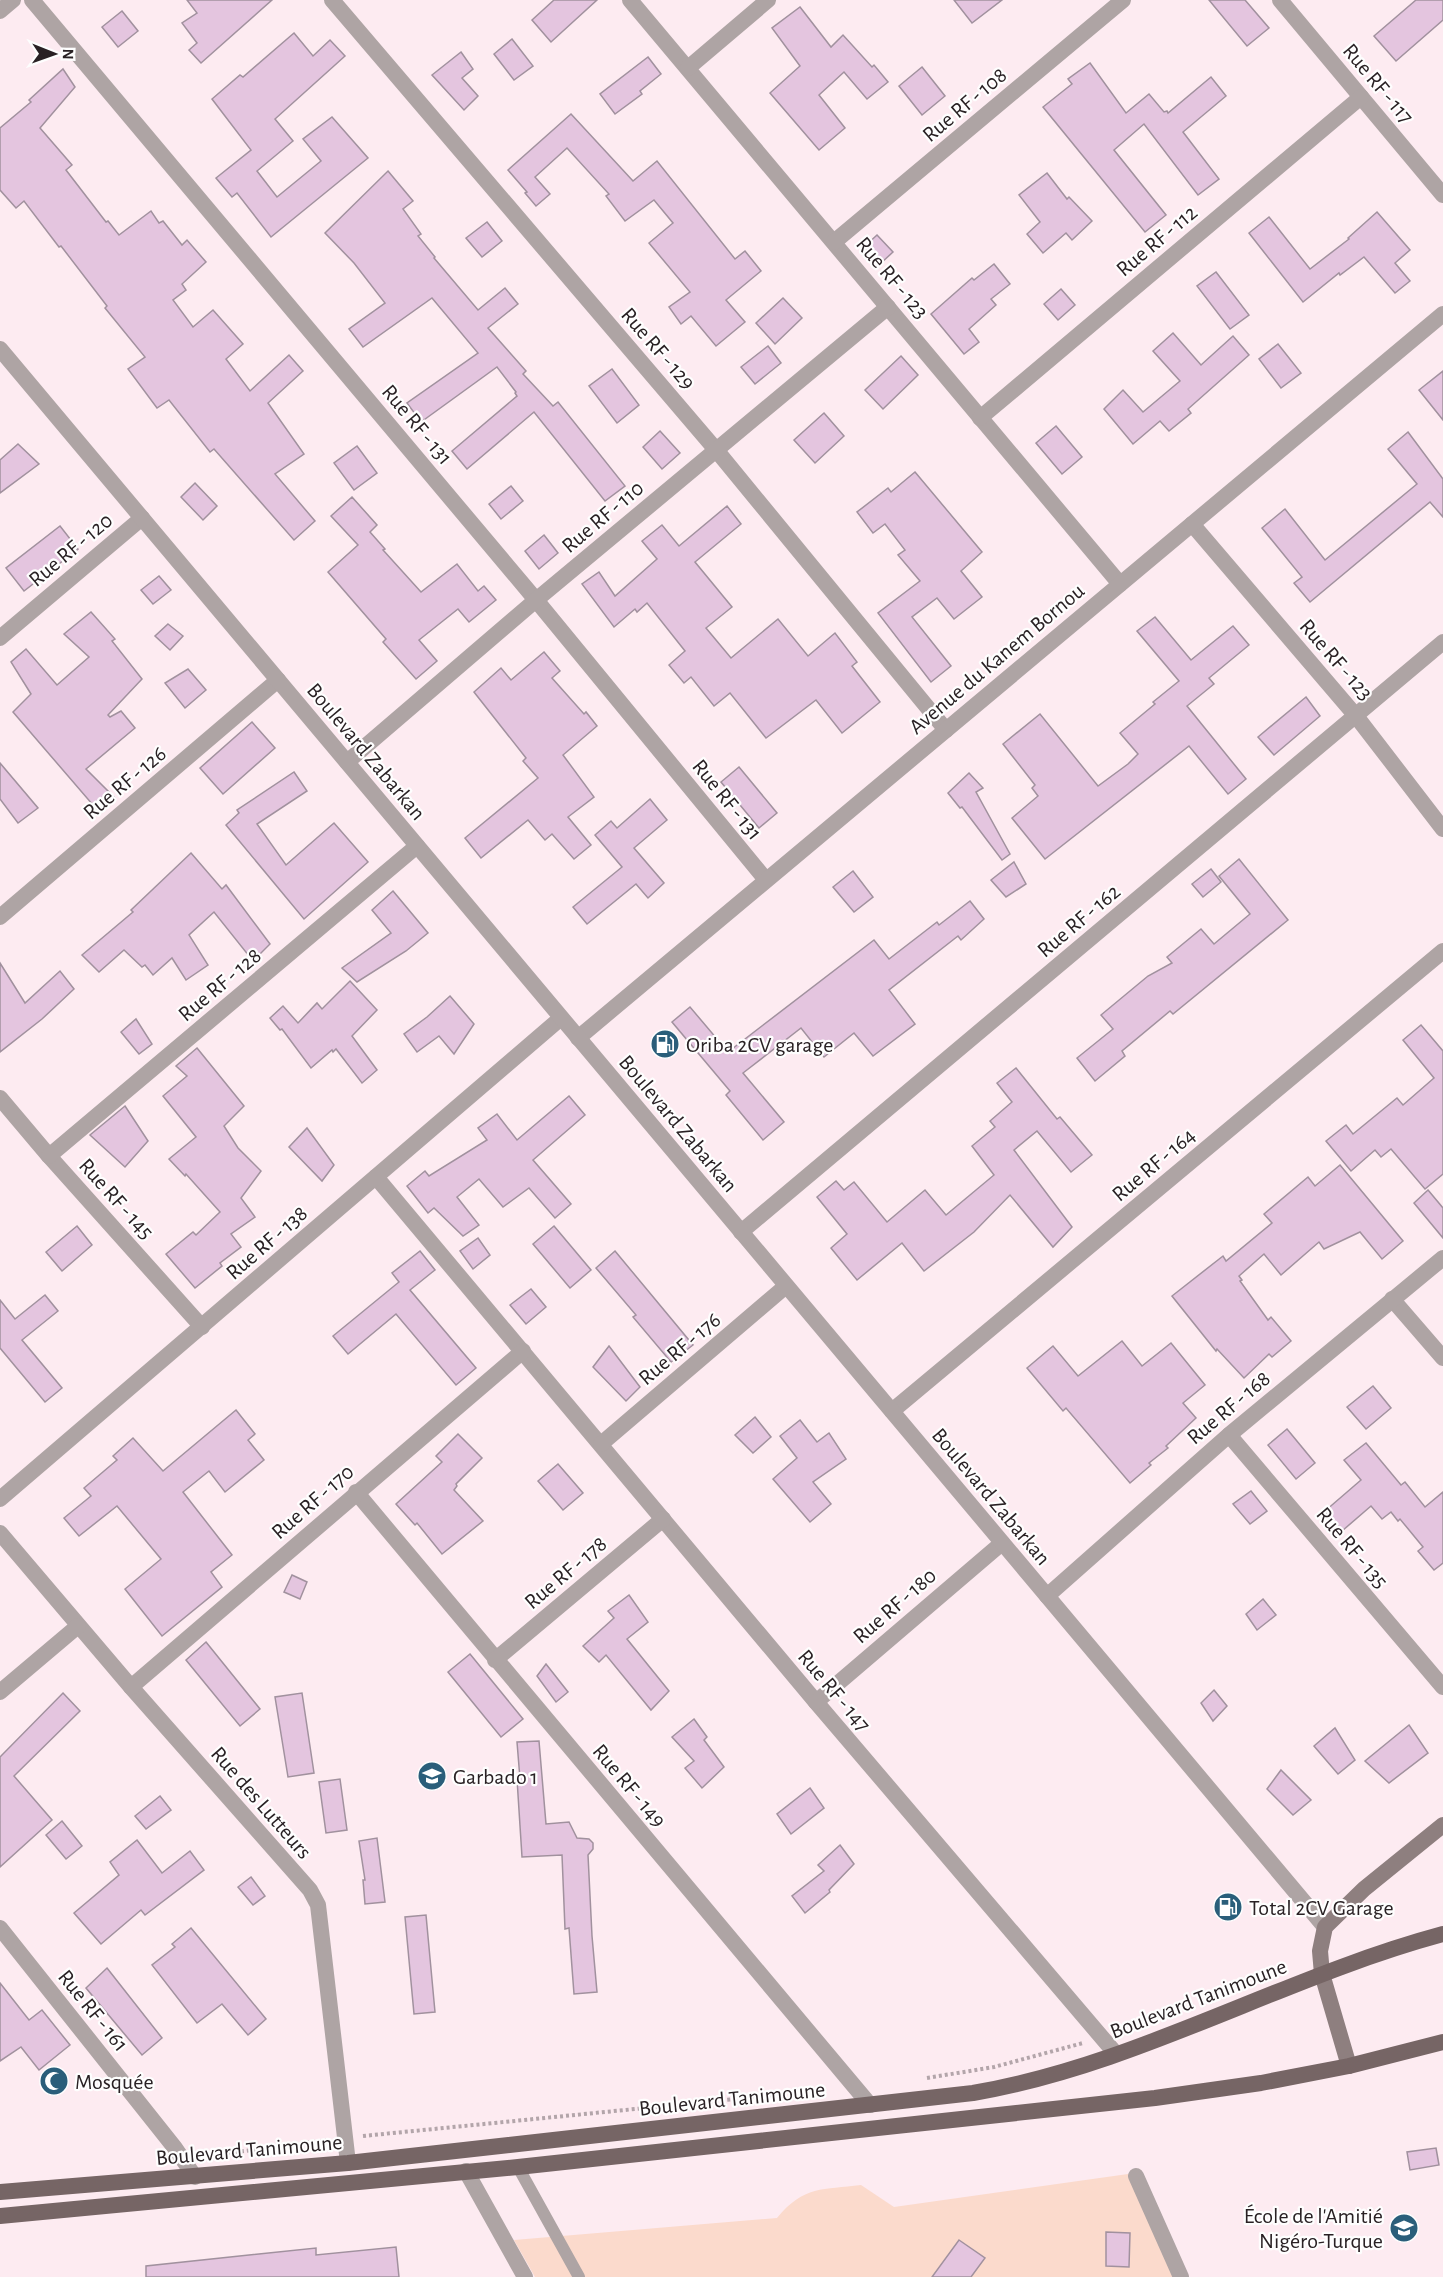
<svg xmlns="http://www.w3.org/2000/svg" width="1443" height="2277" viewBox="0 0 1443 2277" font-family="'Alegreya Sans',sans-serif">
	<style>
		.green { fill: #fbdacc }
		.building { fill: #e4c5df; stroke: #a1919e; stroke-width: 1.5 }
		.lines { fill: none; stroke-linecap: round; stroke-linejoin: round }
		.path { stroke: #b3a5aa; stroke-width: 4; stroke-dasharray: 3 3; stroke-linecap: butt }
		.service { stroke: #aea4a4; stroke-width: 12 }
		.minor { stroke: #aea4a4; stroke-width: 16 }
		.tertiary { stroke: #aea4a4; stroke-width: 16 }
		.secondary { stroke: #8e7f7f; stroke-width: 16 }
		.primary { stroke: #766565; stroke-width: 16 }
		.labels { text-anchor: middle; stroke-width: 4.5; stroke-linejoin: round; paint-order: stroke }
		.street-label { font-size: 22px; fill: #292124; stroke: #fefefe }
		.poi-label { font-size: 22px; fill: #292124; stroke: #fefefe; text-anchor: start }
	</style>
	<rect width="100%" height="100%" fill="#fdebf1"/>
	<path class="green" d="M1128,2174l46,103h-639l-21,-37 263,-22c27,-33 46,-28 84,-33l33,22z"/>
	<g class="building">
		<path d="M187,0h85l-71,63 -12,-13 8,-7 -15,-20 15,-10z"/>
		<path d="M554,0h43l-46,42 -19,-22z"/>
		<path d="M954,0h48l-30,23z"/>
		<path d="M1209,0h36l24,28 -22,18z"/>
		<path d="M1416,0h27v20l-47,41 -22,-25z"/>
		<path d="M800,7l31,40 12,-12 29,32 2,-2 14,17 -21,17 -23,-27 -25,23 26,33 -26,22 -49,-57 30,-27 -28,-38z"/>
		<path d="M122,11l16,20 -20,16 -16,-20z"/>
		<path d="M294,33l19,23 17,-16 15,16 -70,63 18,22 -36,30 20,26 44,-36 -18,-22 29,-22 36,41 -97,79 -34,-44 -5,4 -16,-19 35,-28 -39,-51 28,-24 3,2z"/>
		<path d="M512,39l21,27 -19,14 -20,-26z"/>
		<path d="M461,52l12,17 -11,9 16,18 -14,14 -32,-35z"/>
		<path d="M648,57l13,17 -21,17 2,3 -27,20 -15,-20z"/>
		<path d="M1090,63l36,50 23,-19 15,18 3,-1 1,2 43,-36 15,19 -43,36 36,47 -21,16 -54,-71 -30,26 52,65 -21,17 -102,-125 29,-23 -4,-5z"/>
		<path d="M922,67l23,29 -23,19 -23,-29z"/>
		<path d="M63,69l12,18 -35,41 32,37 -6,5 40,52 2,-1 11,14 32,-24 8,12 4,-2 19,24 5,-5 19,22 -24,22 4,6 -13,10 20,27 20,-17 30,34 -17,15 24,32 39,-36 14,16 -35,32 36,51 -29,20 40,47 -21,19 -80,-91 -4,3 -41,-52 -12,8 -29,-39 17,-12 -40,-49 2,-2 -46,-60 -2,1 -35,-46 -8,7 -16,-18v-62l31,-26 -2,-2z"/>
		<path d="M571,114l62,67 24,-20 78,98 10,-8 16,20 -35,29 19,22 -29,24 -25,-30 -10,8 -12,-17 21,-15 -41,-49 24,-20 -19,-23 -29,21 -19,-25 3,-2 -42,-46 -32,29 15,17 -14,12 -11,-13 2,-1 -19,-22z"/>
		<path d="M388,171l25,30 -10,8 18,25 -3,2 17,21 -1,1 44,52 27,-22 13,16 -30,24 38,43 -3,3 30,32 5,-4 67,84 -20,15 -71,-89 -67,57 -15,-18 65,-55 -2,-3 1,-1 -19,-25 -76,55 -14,-19 71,-50 -46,-55 -69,49 -14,-18 36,-26 -31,-40 -29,-30z"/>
		<path d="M1047,173l20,26 2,-2 23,24 -20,19 -6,-7 -23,20 -16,-19 13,-12 -21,-27z"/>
		<path d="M1377,212l33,38 -15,13 15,18 -15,12 -31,-36 -24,18 -1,-2 -36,29 -54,-69 20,-16 41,52 39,-30 -1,-1z"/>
		<path d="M487,222l15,19 -20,16 -16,-19z"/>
		<path d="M877,235l16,17 -13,12 -16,-17z"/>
		<path d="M994,264l16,20 -19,15 5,6 -27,24 10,13 -15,12 -33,-40 41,-36 2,2z"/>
		<path d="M1216,272l33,43 -19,14 -33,-43z"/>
		<path d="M1061,289l14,16 -17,15 -14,-16z"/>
		<path d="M783,298l19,20 -27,26 -19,-21z"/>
		<path d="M1173,333l28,32 32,-29 16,19 -61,54 3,4 -22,18 -9,-10 -27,23 -29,-35 19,-19 20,22 37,-31 -27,-30z"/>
		<path d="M1278,344l23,29 -20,15 -22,-29z"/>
		<path d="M768,346l13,17 -26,21 -14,-17z"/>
		<path d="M901,356l17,19 -35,34 -18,-19z"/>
		<path d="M612,369l27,36 -22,18 -28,-37z"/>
		<path d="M1443,371v49l-24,-30z"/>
		<path d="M824,413l20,23 -29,27 -21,-23z"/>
		<path d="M1056,426l26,31 -20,17 -26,-31z"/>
		<path d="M660,431l20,22 -18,16 -19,-22z"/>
		<path d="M1408,432l35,47v38l-13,-15 -120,100 -16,-19 8,-6 -40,-49 23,-19 40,51 92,-76 -29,-35z"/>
		<path d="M18,444l21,20 -39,29v-33z"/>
		<path d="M357,446l20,27 -23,17 -20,-27z"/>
		<path d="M915,472l67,80 -21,19 21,26 -28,22 -17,-21 -25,19 39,49 -20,16 -53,-69 42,-32 -22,-26 7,-5 -20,-26 -12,9 -16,-21 31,-24 3,4z"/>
		<path d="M195,483l22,23 -14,14 -22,-23z"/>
		<path d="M511,486l12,15 -22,18 -12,-15z"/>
		<path d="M352,497l25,28 -7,7 15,17 -2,1 38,42 36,-28 21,27 6,-5 12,14 -27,22 -11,-13 -39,31 18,21 -21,18 -33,-37 3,-3 -58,-67 30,-27 -27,-29z"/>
		<path d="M727,506l14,18 -46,38 37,45 -26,21 25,30 47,-39 30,37 27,-23 22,29 -5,4 28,36 -38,31 -26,-33 -50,38 -36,-45 -16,13 -23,-29 -7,6 -15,-18 16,-14 -38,-48 -10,9 -2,-3 -21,18 -32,-43 17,-12 16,24 42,-37 -15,-18 20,-16 17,21z"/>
		<path d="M60,526l18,23 -54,42 -18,-23z"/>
		<path d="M544,535l14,18 -19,16 -14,-18z"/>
		<path d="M159,576l12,14 -18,14 -12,-14z"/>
		<path d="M91,612l24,27 -3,2 30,38 -34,36 2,2 11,-6 14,17 -49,41 29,29 -16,14 -86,-100 18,-18 -20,-32 15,-13 31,36 32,-28 -25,-23z"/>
		<path d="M1155,617l36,43 42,-34 16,19 -40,33 5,6 -27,22 59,73 -18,15 -39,-48 -144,113 -33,-41 26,-22 -6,-8 3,-3 -32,-41 37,-30 58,72 30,-22 10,-10 -18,-21 35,-29 -2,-2 26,-21 -42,-50z"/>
		<path d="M168,624l15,12 -13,14 -15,-14z"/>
		<path d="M544,652l16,19 -8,7 32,36 2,-2 11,14 -34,29 31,42 -26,20 23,28 -17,14 -22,-25 -7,6 -17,-20 -47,38 -16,-20 73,-60 -15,-17 3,-3 -52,-66 27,-24 10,12z"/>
		<path d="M188,669l18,21 -21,18 -20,-25z"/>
		<path d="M1306,697l14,19 -46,39 -16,-18z"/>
		<path d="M252,722l23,26 -52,46 -23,-26z"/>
		<path d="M0,763l38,45 -20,15 -18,-24z"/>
		<path d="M739,767l38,46 -18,15 -38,-46z"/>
		<path d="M294,772l13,19 -50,33 29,41 48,-42 34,39 -64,57 -78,-94 13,-12 -2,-3z"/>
		<path d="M969,773l14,15 -7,4 34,62 -8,6 -40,-53 -2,1 -12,-15z"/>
		<path d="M650,799l17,21 -33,28 30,35 -16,15 -12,-14 -49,40 -14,-17 49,-40 -27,-32 16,-14 6,7z"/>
		<path d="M191,853l31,36 4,-4 44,59 -17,17 -39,-49 -25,23 19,30 -22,15 -14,-22 -19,17 -8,-10 -3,2 -18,-17 -25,22 -17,-17 51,-43 -2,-2z"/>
		<path d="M1239,859l49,61 -115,94 -3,-3 -48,40 3,5 -30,25 -18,-23 36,-29 -12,-14 47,-39 24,-13 -5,-6 34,-28 13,15 36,-30 -31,-38z"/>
		<path d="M1014,862l12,22 -20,13 -15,-17z"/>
		<path d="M1211,869l10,13 -18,15 -11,-13z"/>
		<path d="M853,871l20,26 -19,15 -21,-25z"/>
		<path d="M393,891l35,42 -22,18 -49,31 -15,-14 49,-35 -19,-23z"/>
		<path d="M970,901l14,18 -23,21 -3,-4 -69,54 26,34 -42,32 -19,-23 -30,24 -23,-29 -58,45 41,49 -21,18 -37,-45 4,-4 -58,-69 18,-15 38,45 146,-112 15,19 48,-37 2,3z"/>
		<path d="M0,963l25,40 35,-32 14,18 -32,30 -42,33z"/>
		<path d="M350,981l27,29 -25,26 25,34 -15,13 -26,-34 -3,3 -1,-2 -21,18 -29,-39 -2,1 -10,-12 13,-12 15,17 19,-20 5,6z"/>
		<path d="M450,996l24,28 -20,30 -15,-18 -22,16 -13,-18 23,-17z"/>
		<path d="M136,1019l16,25 -13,10 -18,-22z"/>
		<path d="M1421,1025l22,26v123l-18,15 -34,-40 -10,8 -6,-7 -24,21 -25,-30 20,-16 7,9 44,-36 6,7 31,-27 -31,-38z"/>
		<path d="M197,1048l47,58 -20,20 14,22 23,23 -20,27 14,19 -24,17 10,13 -21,16 2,3 -27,22 -29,-34 27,-22 3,3 24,-23 -34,-38 -1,2 -16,-17 27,-22 -33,-41 24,-20 -11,-10z"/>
		<path d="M1016,1068l41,51 3,-2 32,38 -21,17 -34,-41 -23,19 58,77 -19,20 -43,-52 -36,37 -50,39 -22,-28 -45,37 -26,-32 16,-14 -30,-37 19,-16 8,9 10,-8 33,40 38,-32 21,25 48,-40 -22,-29 23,-19 -5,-6 22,-19 -15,-19z"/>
		<path d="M569,1096l16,19 -52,45 38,44 -16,14 -26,-30 -26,19 -24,-28 -22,18 22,28 -16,11 -29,-28 -6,5 -21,-27 18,-15 4,5 58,-36 -9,-12 19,-14 20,26z"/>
		<path d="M125,1106l23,35 -23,26 -35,-32z"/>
		<path d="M307,1128l27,37 -12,16 -33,-34z"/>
		<path d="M1340,1165l63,76 -21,18 -22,-27 -36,17 -5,-7 -38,33 -17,-21 -25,22 3,4 -2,1 28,39 3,-3 20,24 -19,16 -3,-3 -25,24 -27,-29 -1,2 -44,-55 51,-40 3,5 46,-38 -8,-9 44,-37 7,9z"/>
		<path d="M1428,1190l15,18v30l-29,-35z"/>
		<path d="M77,1226l15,19 -30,26 -16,-19z"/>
		<path d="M554,1226l37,44 -21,18 -37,-44z"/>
		<path d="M478,1238l12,17 -17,14 -13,-18z"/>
		<path d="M420,1251l15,19 -25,20 66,78 -20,17 -60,-71 -48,40 -15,-18 66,-54 -7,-9z"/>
		<path d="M615,1251l78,94 -22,17 -38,-45 3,-2 -40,-47z"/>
		<path d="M531,1289l15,18 -20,17 -16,-19z"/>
		<path d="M45,1295l13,16 -36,29 40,48 -17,14 -45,-54v-48l15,19z"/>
		<path d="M1122,1341l20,25 29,-23 34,42 -22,18 13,15 -30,28 2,2 -19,15 2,2 -21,18 -64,-75 -3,3 -36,-43 26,-22 25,30z"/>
		<path d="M609,1346l31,41 -14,14 -33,-34z"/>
		<path d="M1373,1386l18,22 -25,21 -19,-22z"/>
		<path d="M236,1410l19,24 -7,6 16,20 -39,32 -16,-21 -26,21 49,63 -21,17 11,15 -60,49 -37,-47 36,-30 -44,-53 -38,30 -15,-18 27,-22 -7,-8 33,-28 -4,-4 20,-18 30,33z"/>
		<path d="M755,1417l16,20 -18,16 -18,-18z"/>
		<path d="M800,1420l17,22 12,-9 17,26 -33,23 18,22 -21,18 -37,-43 24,-21 -17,-22z"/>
		<path d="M1287,1429l28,34 -19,16 -28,-34z"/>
		<path d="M458,1434l24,24 -26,26 1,2 -3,4 29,31 -41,33 -25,-31 -2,2 -19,-21 46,-42 -6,-6z"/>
		<path d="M1366,1443l35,42 4,-3 20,25 18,-15v71l-9,7 -16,-19 5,-4 -23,-28 -2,2 -7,-9 -9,7 -11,-13 -29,25 -17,-20 36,-31 -17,-20z"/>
		<path d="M558,1464l25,29 -20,17 -25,-29z"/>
		<path d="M1251,1491l16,20 -17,13 -17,-20z"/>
		<path d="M292,1575l15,7 -7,17 -16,-7z"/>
		<path d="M629,1595l19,27 -21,17 42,52 -18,19 -45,-55 -7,7 -16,-16 31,-28 -6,-7z"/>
		<path d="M1263,1599l13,16 -19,15 -11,-16z"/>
		<path d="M206,1642l54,67 -20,17 -54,-66z"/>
		<path d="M470,1654l53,65 -22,18 -53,-65z"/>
		<path d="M546,1664l22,28 -12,10 -19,-26z"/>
		<path d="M1214,1690l13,16 -14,15 -12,-18z"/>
		<path d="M63,1693l17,18 -66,65 38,44 -52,47v-110z"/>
		<path d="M302,1693l12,80 -26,4 -13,-80z"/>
		<path d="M694,1719l13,18 -3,3 20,27 -22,21 -17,-20 9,-7 -22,-24z"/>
		<path d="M1409,1725l19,28 -39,30 -24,-22z"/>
		<path d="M1335,1728l20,32 -17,14 -24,-28z"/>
		<path d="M539,1741l7,83 23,-2 8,16 12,1 4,4v6l-5,6 4,81 5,56 -23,2 -5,-66 -4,1 -3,-74 -40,2 -5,-78h3l-3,-37z"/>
		<path d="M1281,1770l30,30 -18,15 -26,-26z"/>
		<path d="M340,1779l7,51 -21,3 -7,-51z"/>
		<path d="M810,1788l14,20 -33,26 -14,-20z"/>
		<path d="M160,1796l11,14 -25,19 -11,-13z"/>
		<path d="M62,1821l20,25 -16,13 -20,-24z"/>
		<path d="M377,1838l8,64 -20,2 -2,-24h2l-6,-39z"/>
		<path d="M137,1840l25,33 28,-22 14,19 -59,45 -4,-5 -40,34 -27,-31 45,-38 -9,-13z"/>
		<path d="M840,1845l14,19 -25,26 1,2 -25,21 -13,-17 32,-25 -6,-6z"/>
		<path d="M251,1877l14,19 -12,9 -15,-18z"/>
		<path d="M426,1915l9,97 -21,2 -9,-97z"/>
		<path d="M191,1928l75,91 -18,16 -26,-31 -25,19 -45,-58 23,-18 -3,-3z"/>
		<path d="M107,1968l55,70 -20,17 -56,-67z"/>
		<path d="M0,1983l29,37 13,-10 28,35 -31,25 -18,-23 -21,14z"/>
		<path d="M1436,2148l3,17 -29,5 -3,-18z"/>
		<path d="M1106,2232l24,1 -1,34 -23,-1z"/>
		<path d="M959,2240l26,18 -14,19h-39z"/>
		<path d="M396,2247l3,30h-253v-11l170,-18v7z"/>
	</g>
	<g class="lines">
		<g class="path">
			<path d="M927,2078l67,-11 89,-24"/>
			<path d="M363,2136l413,-41"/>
			<path d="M229,2153l99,-13"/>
		</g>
		<path class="service" d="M518,2167l61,110"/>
		<g class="minor">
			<path d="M32,0l504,600 230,280"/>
			<path d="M332,0l385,451 229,279"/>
			<path d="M630,0l490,584"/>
			<path d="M1280,0l163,195"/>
			<path d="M688,68l80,-68"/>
			<path d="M834,242l289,-242"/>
			<path d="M980,418l381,-321"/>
			<path d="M1192,524l164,192 87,113"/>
			<path d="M0,638l142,-120"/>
			<path d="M347,762l189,-162 352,-293"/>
			<path d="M0,917l278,-237"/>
			<path d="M578,1038l865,-724"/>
			<path d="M0,1098l49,58 153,171"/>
			<path d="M49,1156l368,-310"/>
			<path d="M376,1177l440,525 300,352"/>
			<path d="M741,1232l702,-590"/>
			<path d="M1392,1299l51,59"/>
			<path d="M892,1411l551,-460"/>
			<path d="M1229,1435l214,252"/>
			<path d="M601,1444l185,-158"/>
			<path d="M356,1492l514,613"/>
			<path d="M0,1499l561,-481"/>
			<path d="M0,1533l131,154 179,203 8,15 2,17 28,241"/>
			<path d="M1047,1596l182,-161 214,-177"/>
			<path d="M495,1660l168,-141"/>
			<path d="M131,1687l392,-336"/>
			<path d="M0,1692l78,-66"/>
			<path d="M816,1702l186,-159"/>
			<path d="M0,1928l175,220 20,29"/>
			<path d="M466,2171l59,106"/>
			<path d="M1136,2176l45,101"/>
		</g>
		<g class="tertiary">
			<path d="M0,11l13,-11"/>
			<path d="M0,349l1325,1578"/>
		</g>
		<path class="secondary" d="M1349,2066l-27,-92 -2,-23 5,-24 39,-38 79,-64"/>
		<g class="primary">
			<path d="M0,2192l348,-29 625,-70c164,-28 310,-116 470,-159"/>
			<path d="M0,2216l518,-49 637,-69 106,-15 88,-17 94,-24"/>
		</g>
	</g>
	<defs>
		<g id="fuel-disc" transform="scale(1.5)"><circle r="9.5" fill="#2a5e7a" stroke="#fefefe"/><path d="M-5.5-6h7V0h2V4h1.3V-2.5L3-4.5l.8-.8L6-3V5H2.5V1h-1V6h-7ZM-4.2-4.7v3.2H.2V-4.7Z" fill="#fff"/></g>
		<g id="school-disc" transform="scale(1.5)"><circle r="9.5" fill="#2a5e7a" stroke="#fefefe"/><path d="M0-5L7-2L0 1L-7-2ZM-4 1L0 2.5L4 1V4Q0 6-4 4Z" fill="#fff"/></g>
		<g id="mosque-disc" transform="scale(1.5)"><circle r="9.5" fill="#2a5e7a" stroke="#fefefe"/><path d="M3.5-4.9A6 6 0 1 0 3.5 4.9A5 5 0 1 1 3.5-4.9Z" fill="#fff"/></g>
	</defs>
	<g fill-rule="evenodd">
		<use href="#fuel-disc" x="665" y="1044"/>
		<use href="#school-disc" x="432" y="1776"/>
		<use href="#fuel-disc" x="1228" y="1907"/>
		<use href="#mosque-disc" x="54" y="2081"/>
		<use href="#school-disc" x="1404" y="2228"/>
	</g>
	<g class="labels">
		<g class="street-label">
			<text transform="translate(1379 83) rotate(50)" y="8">Rue RF - 117</text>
			<text transform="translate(964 104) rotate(-40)" y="8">Rue RF - 108</text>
			<text transform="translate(1156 240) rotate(-40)" y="8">Rue RF - 112</text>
			<text transform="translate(893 277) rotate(50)" y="8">Rue RF - 123</text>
			<text transform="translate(659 348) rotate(49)" y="8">Rue RF - 129</text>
			<text transform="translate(418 424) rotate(50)" y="8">Rue RF - 131</text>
			<text transform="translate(602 516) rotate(-40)" y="8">Rue RF - 110</text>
			<text transform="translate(70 549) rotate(-40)" y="8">Rue RF - 120</text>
			<text transform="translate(996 658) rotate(-40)" y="8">Avenue du Kanem Bornou</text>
			<text transform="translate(1337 659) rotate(49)" y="8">Rue RF - 123</text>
			<text transform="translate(367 751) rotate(50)" y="8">Boulevard Zabarkan</text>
			<text transform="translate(124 782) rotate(-40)" y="8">Rue RF - 126</text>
			<text transform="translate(728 799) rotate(51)" y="8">Rue RF - 131</text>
			<text transform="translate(1078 920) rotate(-40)" y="8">Rue RF - 162</text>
			<text transform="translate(219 984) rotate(-40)" y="8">Rue RF - 128</text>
			<text transform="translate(679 1123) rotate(50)" y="8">Boulevard Zabarkan</text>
			<text transform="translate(1153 1164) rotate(-40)" y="8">Rue RF - 164</text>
			<text transform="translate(117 1198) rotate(48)" y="8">Rue RF - 145</text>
			<text transform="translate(266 1242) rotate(-41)" y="8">Rue RF - 138</text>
			<text transform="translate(679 1348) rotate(-40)" y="8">Rue RF - 176</text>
			<text transform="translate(1228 1407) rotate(-40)" y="8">Rue RF - 168</text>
			<text transform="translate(992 1496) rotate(50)" y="8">Boulevard Zabarkan</text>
			<text transform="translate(312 1501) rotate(-41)" y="8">Rue RF - 170</text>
			<text transform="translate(1353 1547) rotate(50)" y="8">Rue RF - 135</text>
			<text transform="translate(565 1572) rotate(-40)" y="8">Rue RF - 178</text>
			<text transform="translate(894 1605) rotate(-41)" y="8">Rue RF - 180</text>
			<text transform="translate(835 1690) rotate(50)" y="8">Rue RF - 147</text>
			<text transform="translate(630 1785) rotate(50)" y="8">Rue RF - 149</text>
			<text transform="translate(262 1802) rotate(49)" y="8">Rue des Lutteurs</text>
			<text transform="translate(1198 1998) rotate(-21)" y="8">Boulevard Tanimoune</text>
			<text transform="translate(94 2010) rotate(51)" y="8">Rue RF - 161</text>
			<text transform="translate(732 2098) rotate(-6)" y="8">Boulevard Tanimoune</text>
			<text transform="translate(249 2149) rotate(-5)" y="8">Boulevard Tanimoune</text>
		</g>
		<g class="poi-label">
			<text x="686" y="1052">Oriba 2CV garage</text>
			<text x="453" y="1784">Garbado 1</text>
			<text x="1249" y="1915">Total 2CV Garage</text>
			<text x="75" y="2089">Mosquée</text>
			<text x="1383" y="2223" text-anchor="end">École de l'Amitié<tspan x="1383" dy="25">Nigéro-Turque</tspan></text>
		</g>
	</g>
	<g transform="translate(54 54) rotate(91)" stroke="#fefefe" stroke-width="4.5" paint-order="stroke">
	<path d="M0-4.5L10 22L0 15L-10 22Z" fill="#292124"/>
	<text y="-9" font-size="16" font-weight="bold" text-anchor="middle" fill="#292124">N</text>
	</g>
</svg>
